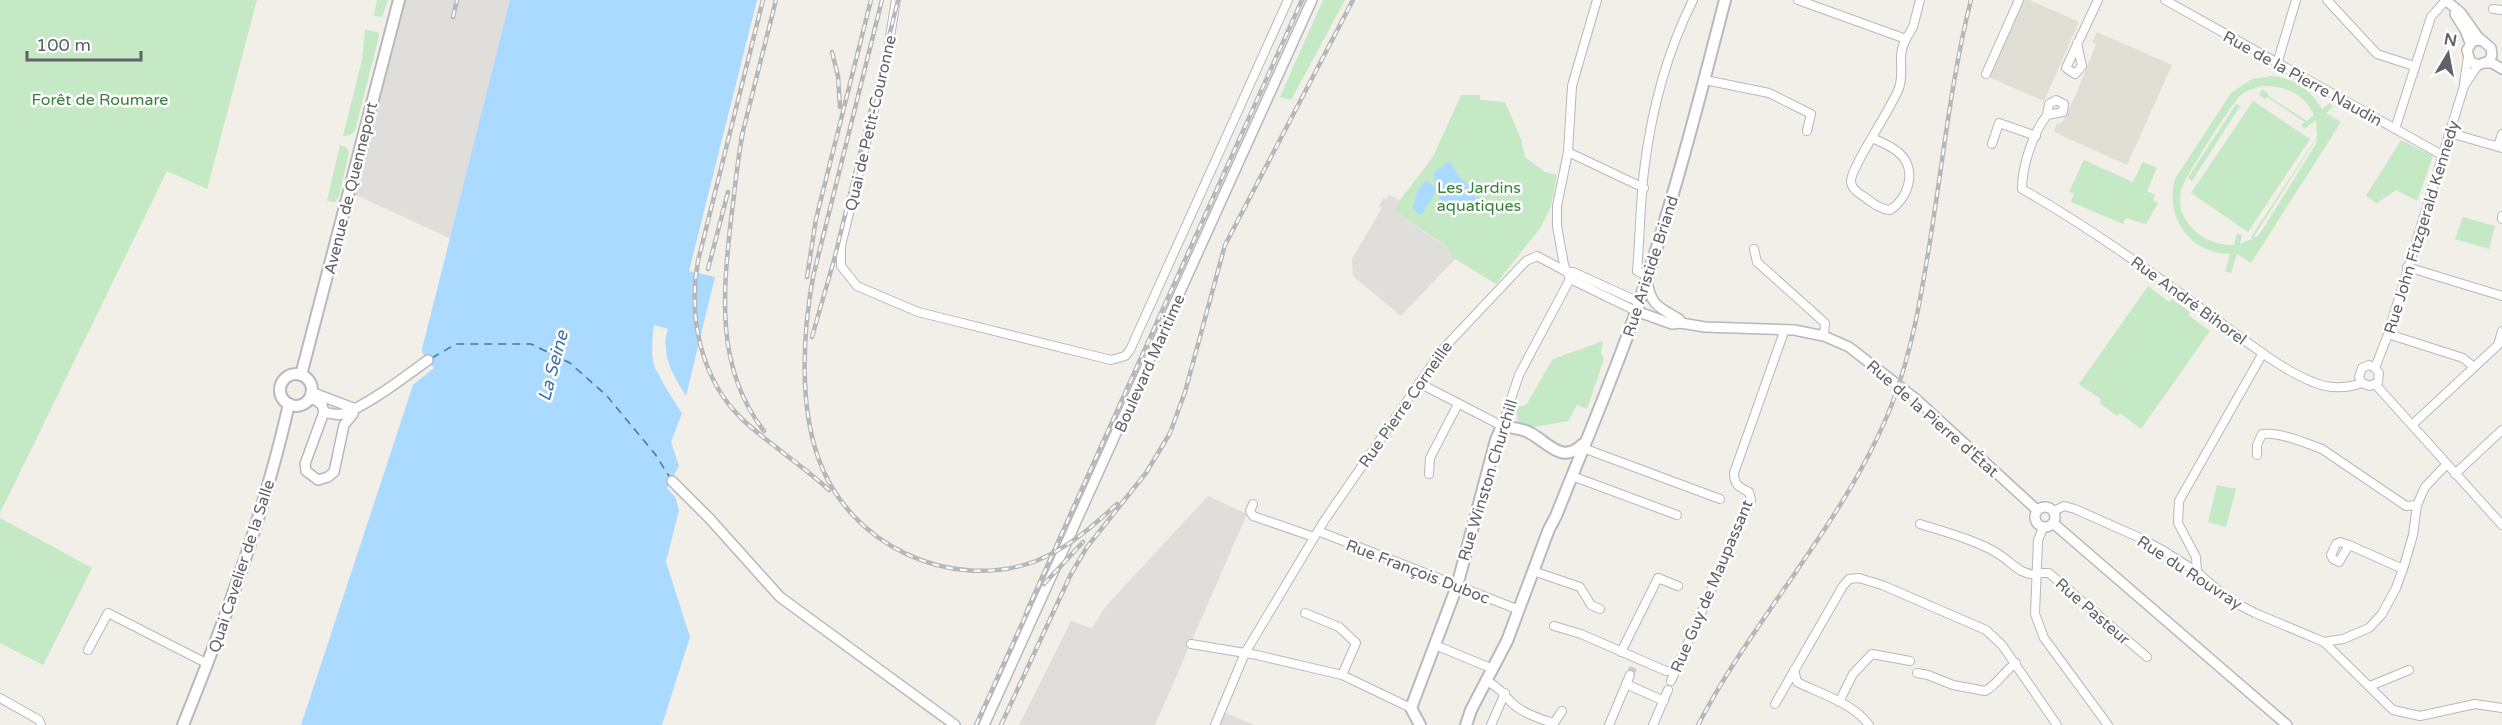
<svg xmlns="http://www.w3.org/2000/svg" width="2502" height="725" viewBox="0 0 2502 725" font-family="'Varela Round',sans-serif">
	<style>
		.industrial { fill: #e0deda }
		.education { fill: #e1ded6 }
		.green { fill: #c5e8c5; fill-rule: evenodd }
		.water { fill: #aadaff }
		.pier { fill: #f1efe8 }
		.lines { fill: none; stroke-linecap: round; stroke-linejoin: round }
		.ferry { stroke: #4174aa; stroke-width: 1.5; stroke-dasharray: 8 6; stroke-linecap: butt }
		.minor-tunnel { stroke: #ccccc8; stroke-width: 8; stroke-dasharray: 8 4; stroke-linecap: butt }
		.minor-casing { stroke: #b5b8bc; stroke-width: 10 }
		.tertiary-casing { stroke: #b5b8bc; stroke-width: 12 }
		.secondary-casing { stroke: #b6babf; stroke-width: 14 }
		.minor { stroke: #fff; stroke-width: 8 }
		.tertiary { stroke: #fff; stroke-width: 9 }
		.secondary { stroke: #fff; stroke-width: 10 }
		.rail-casing { stroke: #b6b7b8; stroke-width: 4.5 }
		.rail { stroke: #fff; stroke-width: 2; stroke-dasharray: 7; stroke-linecap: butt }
		.labels { text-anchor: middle; stroke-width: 5; stroke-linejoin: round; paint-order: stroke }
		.street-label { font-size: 16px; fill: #5f6368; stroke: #fff }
		.park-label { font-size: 16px; fill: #348238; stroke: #fff }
		.water-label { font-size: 18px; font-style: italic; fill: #4174aa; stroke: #fff }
	</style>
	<rect width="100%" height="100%" fill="#f1efe8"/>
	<g class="industrial">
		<path d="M405,0h117l-47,250 -121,-56z"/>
		<path d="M1389,195l11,5 -5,11 51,36 9,12 -54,57 -48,-40 -1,-17 30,-51 -3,-2 4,-8 3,1z"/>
		<path d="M1208,496l39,18 -92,211h-136l52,-104 21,7 14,-22z"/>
		<path d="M1223,712l31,13h-37z"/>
	</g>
	<g class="education">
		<path d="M2024,0h5l50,22 -35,79 -55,-24z"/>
		<path d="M2097,32l75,33 -45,100 -73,-33 3,-9h5l14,-29 20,-50 -4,-2z"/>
	</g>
	<g class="green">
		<path d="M0,0h257l-50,189 -40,-18 -167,342z"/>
		<path d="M377,0h11l-6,17 -8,-1z"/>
		<path d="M1323,0h22l-54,100 -11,-3z"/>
		<path d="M365,30l13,2 1,4 -24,95 -5,4 -7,1 19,-76z"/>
		<path d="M2272,76c23,3 38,13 50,33l8,-6 3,4 -7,6 15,9 -90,141 -14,-9 -6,19 -6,-2 5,-17c-40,0 -66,-37 -55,-75l56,-86 21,-14zM2262,86c23,-1 42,8 52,29l-7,6 -39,-25 1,-2 -7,-5 -3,6 6,4 2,-2 38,25 -4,3 3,4 12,-9 1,17 -66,100 1,2 -12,5 2,-9 -5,-2 -3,12c-30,2 -65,-27 -51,-60 5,-12 49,-82 58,-90 6,-5 14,-7 21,-9zM2317,138l-1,6 -57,91 -6,3z"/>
		<path d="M1461,95h19v5l25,2 16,37 4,18 20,15 12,3 -6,31 -10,21 -45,57 -44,-27 -6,-11 -51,-35 5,-11 33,-43z"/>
		<path d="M2253,101l57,38 -62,93 -57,-39z"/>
		<path d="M2236,104l4,2 -48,75 -4,-3z"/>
		<path d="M2401,140l32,16 -16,45 -21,-11 -19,13 -11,-7z"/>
		<path d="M340,145l7,3 2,4 -10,44 -4,6 -8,-1z"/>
		<path d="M2084,160l49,22 10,-20 14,6 -10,23 8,4 -2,5 5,3 -12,21 -20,-6 -3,6 -52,-22 3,-8 -5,-2z"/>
		<path d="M2463,217l32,9 -6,23 -34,-10z"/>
		<path d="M2148,286l21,16 3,-3 18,13 -2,3 22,16 -69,98 -21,-16 -3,3 -18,-13 2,-4 -22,-15z"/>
		<path d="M1603,341l-2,12 3,6 -17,50 -10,-4 -9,16 -34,6 -16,-5 -3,-15 11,-2 27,-46z"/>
		<path d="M2217,485l19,4 -10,38 -18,-5z"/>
		<path d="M0,518l92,50 -49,97 -43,-22z"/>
	</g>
	<g class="water">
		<path d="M510,0h247l-68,271 26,6 -29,119c-13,-21 -24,-39 -20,-65l-12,-4c-7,38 9,56 28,86l-11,29 8,24 -12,22 8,9 4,13 -13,52 24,75 -28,88h-361l112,-340 21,-17 -11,-14 -1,-5z"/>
		<path d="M1448,162l3,1 8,14 12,11 10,18 -8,8h-4l-10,-11 -13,4 -5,-2 -8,-32z"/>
		<path d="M1428,182l7,4c2,11 -9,17 -12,27l-4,2 -6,-7 4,-16 6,-9z"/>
	</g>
	<path class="pier" d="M654,325l14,4 -3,11 2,22 4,12 15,22v3l-17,-24 -7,-23 2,-22 -7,-1 -2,26 3,12 25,42 -1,4 -27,-45 -3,-13z"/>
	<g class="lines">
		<path class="ferry" d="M432,358l24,-14h75l39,19 37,33 48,58 16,25"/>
		<path class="minor-tunnel" d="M1630,675l4,-9"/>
		<g class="minor-casing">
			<g id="minor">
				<path d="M896,0l-9,55 -46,191v20l16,20 61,26 193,48 14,-4 5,-6 158,-350"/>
				<path d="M1597,0l-25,86 -4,66 -11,54v20l7,39 6,14 66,32"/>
				<path d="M1798,0l108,39c-10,17 -1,32 -7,49 -6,18 -50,82 -48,94 1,8 9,12 15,16 8,6 14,11 24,12 19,-12 28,-42 8,-58 -7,-6 -17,-10 -26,-14"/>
				<path d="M2165,0l277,155"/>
				<path d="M2327,0l50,54 37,12"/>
				<path d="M2493,9l9,1"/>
				<path d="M1906,39l7,-12 7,-27"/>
				<path d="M2077,43l5,23 -7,8 -9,-6 32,-68"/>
				<path d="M2277,64l19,-64"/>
				<path d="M1986,74l33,-74"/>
				<path d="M1705,80l64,13 42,21 -4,17"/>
				<path d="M2464,84l4,-27"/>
				<path d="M2056,100l8,4 -1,8 -16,3 2,-11z"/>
				<path d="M2047,115c-14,18 -25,51 -25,74 67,38 129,83 191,128 28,20 68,53 100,65 16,7 32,7 49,1"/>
				<path d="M2395,129l36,-112 15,-17"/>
				<path d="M2450,133l52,15"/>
				<path d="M1992,144l7,-21 37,13"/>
				<path d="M2498,146l4,-12"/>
				<path d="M1568,152l76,36"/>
				<path d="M2502,216v3"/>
				<path d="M1754,249l3,13 68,61 -1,13"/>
				<path d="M2407,267l95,29"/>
				<path d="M1648,276l-11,-5c3,-33 3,-67 7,-100 7,-58 23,-119 49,-171"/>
				<path d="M2388,334l75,24 11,9"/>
				<path d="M2375,368l12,-31 77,-251 14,-21"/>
				<path d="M1419,383l83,43 17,-51 51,-96"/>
				<path d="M2362,383l8,3 8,-4 1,-9 -4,-5"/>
				<path d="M2362,383l-3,-6 3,-9 7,-3 6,3"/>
				<path d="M2375,384l127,141"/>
				<path d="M2412,425l86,-80 4,-14"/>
				<path d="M1583,448l137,51"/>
				<path d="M2257,455v-10l5,-11c19,-2 43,9 60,15l84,57 11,-1 8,-18 21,-22"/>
				<path d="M1429,474l1,-16 28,-54"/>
				<path d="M2455,474l47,-44"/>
				<path d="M1572,476l105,39"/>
				<path d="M1253,504l-3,7 3,5 61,21"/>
				<path d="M2054,511l10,-5 11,3 63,28 26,14 33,21 31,27 27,14 69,29 19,-3 26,-11 13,-14 14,-26 8,-22 9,-31 4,-30"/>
				<path d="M1920,524c25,8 59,17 80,31 13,9 20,19 36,20"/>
				<path d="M2043,528l-5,12 -3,74 9,24 64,87"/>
				<path d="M1318,531l201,79"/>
				<path d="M2349,545l-10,17 -6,-3 -2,-4 5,-11 4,-2 9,3 54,24"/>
				<path d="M1533,571l47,16 11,18 9,4"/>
				<path d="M2197,572l-1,-15 -18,-34 1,-22 84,-148"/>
				<path d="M2036,573h13l98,84"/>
				<path d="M1305,613l34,14 17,16 -14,32"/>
				<path d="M1554,626l27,8 85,37h8"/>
				<path d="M2324,642l69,68 27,6 55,-12 27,4"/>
				<path d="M1191,644l66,11 85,20 69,33"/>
				<path d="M1435,645l58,24"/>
				<path d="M88,650l20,-37 100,51"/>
				<path d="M1621,652l37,-74 20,8"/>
				<path d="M1794,670l3,12c24,12 56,21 72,43"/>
				<path d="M1917,673l11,2 25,10 32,6c9,-3 20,-21 31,-28"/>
				<path d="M1487,681c11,6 16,12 24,21 9,10 31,18 43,21l8,-12"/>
				<path d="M1671,681l80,-181 -2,-8c-10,-5 -15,-7 -15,-19l51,-144"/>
				<path d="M1626,684l38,17"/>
				<path d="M2370,686l39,-16"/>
				<path d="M0,698l39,22 2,5"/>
				<path d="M1839,702l14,-28 19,-20 38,7"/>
				<path d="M1775,704l68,-118 6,-7 10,-1 23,7 104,45 16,15 55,80"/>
				<path d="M1215,725l30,-72 79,-132 119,-172 83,-88 11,-5 30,16h6l66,30"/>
				<path d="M1491,725l14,-32"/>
				<path d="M1609,725l21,-50"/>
				<path d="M1653,725l15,-35"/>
			</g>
		</g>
		<g class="tertiary-casing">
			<g id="tertiary">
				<path d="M2448,2l13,11 17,24 13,11 1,7 -3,6 -11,4 -8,-4 -3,-11 6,-9 9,-1"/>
				<path d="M2455,14l10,16 5,13"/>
				<path d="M2486,63h6l10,6"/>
				<path d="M1647,281c4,25 12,26 32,38l2,4"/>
				<path d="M1636,311l36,13 9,-1 24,4 89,3 30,6 25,11 67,52 121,111"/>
				<path d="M311,392l42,16"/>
				<path d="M308,400l6,-1 8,6 2,7 -19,52 1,7 12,9 10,-3 6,-5 10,-47 9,-11v-6"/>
				<path d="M324,412c8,2 16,4 23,1 29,-14 55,-34 81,-53"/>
				<path d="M672,481l38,38 70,78 175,128"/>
				<circle cx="2045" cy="517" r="10"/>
				<path d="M2053,523l234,202"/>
				<path d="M984,725l328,-725"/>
			</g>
		</g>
		<g class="secondary-casing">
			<g id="secondary">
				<circle cx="296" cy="390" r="16"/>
				<path d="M301,375l98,-375"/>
				<path d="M183,725c42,-104 81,-211 106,-321"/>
				<path d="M1420,725l-9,-17 46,-122 39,-146 6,-14c10,2 20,2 28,7 19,10 32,32 53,11"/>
				<path d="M1466,725l5,-15 36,-69 42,-112 7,-13c27,-68 56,-135 80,-204 35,-103 62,-207 89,-312"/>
			</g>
		</g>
		<use href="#minor" class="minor"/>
		<use href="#tertiary" class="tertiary"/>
		<use href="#secondary" class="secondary"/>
		<g class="rail-casing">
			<g id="rail">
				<path d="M763,0l-65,261c-10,55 2,118 45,159 27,25 59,45 86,70"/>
				<path d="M882,0l-69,277c-10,55 -14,126 5,180 29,87 132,136 218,104 32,-13 56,-34 81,-57"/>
				<path d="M453,17l4,-17"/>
				<path d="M832,52l6,24 2,31"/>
				<path d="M743,132c-6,29 -8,58 -12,87 -8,74 -16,149 33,212"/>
				<path d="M741,139l35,-139"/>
				<path d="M708,269l20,-77"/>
				<path d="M807,277l9,-58 55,-219"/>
				<path d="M812,337l22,-77 64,-260"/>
				<path d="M1044,584l39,-42"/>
				<path d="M1026,613l276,-613"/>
				<path d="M976,725l54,-119"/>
				<path d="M1001,725l70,-151 16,-27 59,-74 24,-40 15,-41 40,-147 128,-245"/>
				<path d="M1698,725c58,-111 148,-204 194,-321 20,-53 29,-107 38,-163 13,-80 21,-162 41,-241"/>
			</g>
		</g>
		<use href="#rail" class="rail"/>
	</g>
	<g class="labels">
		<g class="street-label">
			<text transform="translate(2303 78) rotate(29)" y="6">Rue de la Pierre Naudin</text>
			<text transform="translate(870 123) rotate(-77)" y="6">Quai de Petit-Couronne</text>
			<text transform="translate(350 188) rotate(-76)" y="6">Avenue de Quenneport</text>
			<text transform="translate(2421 227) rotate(-73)" y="6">Rue John Fitzgerald Kennedy</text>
			<text transform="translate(1650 266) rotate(-72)" y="6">Rue Aristide Briand</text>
			<text transform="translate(2189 300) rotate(36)" y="6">Rue André Bihorel</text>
			<text transform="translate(1149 363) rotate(-66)" y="6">Boulevard Maritime</text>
			<text transform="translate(1405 404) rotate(-55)" y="6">Rue Pierre Corneille</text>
			<text transform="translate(1933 418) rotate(41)" y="6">Rue de la Pierre d'État</text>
			<text transform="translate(1487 480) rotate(-73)" y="6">Rue Winston Churchill</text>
			<text transform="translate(241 566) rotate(-72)" y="6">Quai Cavelier de la Salle</text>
			<text transform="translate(1418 571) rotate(21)" y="6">Rue François Duboc</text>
			<text transform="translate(2190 572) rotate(33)" y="6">Rue du Rouvray</text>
			<text transform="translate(1711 586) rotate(-67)" y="6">Rue Guy de Maupassant</text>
			<text transform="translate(2093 611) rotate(41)" y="6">Rue Pasteur</text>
		</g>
		<g class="park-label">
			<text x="100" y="105">Forêt de Roumare</text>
			<text x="1479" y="193">Les Jardins<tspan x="1479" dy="18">aquatiques</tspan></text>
		</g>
		<g class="water-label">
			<text transform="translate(553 366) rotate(-75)" y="6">La Seine</text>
		</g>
	</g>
	<g transform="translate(2448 54) rotate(10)" stroke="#ffffff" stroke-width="4.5" paint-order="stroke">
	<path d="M0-4.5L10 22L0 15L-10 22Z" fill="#5f6368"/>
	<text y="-9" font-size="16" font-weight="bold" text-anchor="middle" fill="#5f6368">N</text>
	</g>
	<path d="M27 51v9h114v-9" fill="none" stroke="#5f6368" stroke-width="3"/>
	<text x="36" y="51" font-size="18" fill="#5f6368" stroke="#ffffff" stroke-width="4.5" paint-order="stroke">100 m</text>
</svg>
